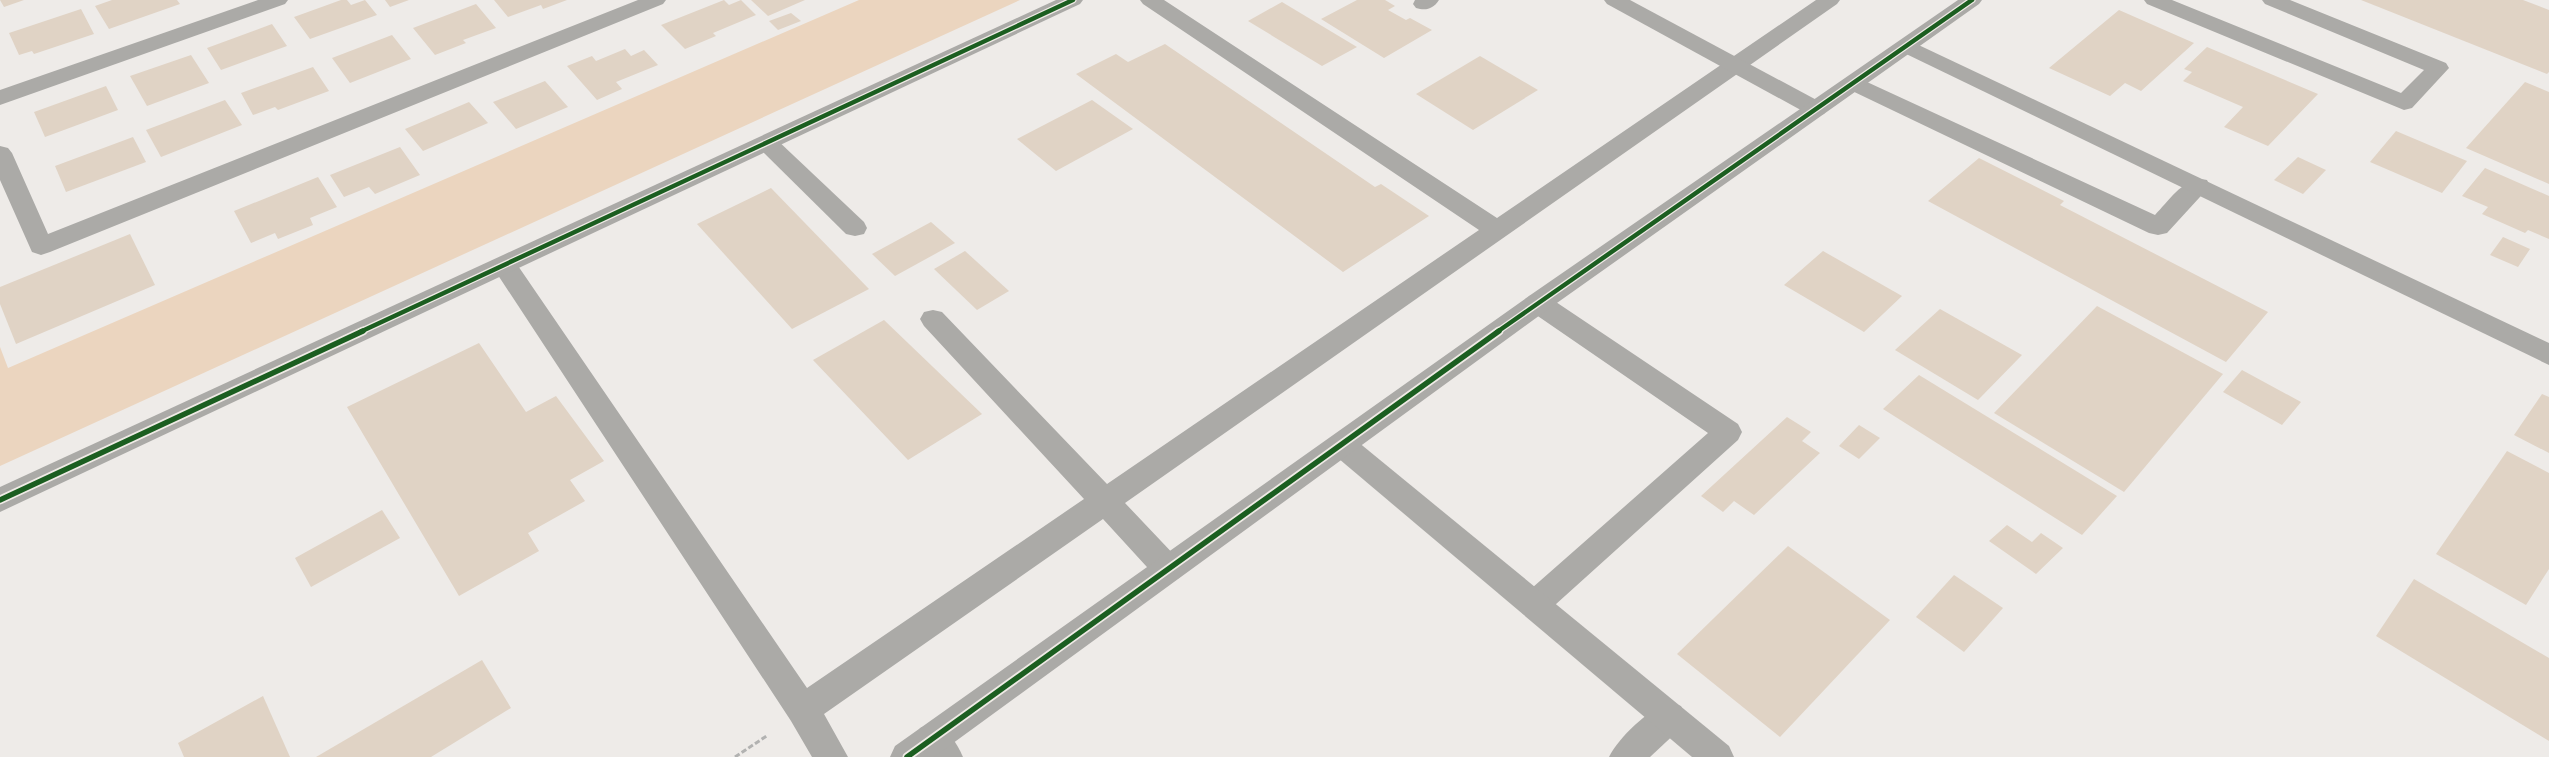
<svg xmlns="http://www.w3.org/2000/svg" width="2549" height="757" viewBox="0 0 2549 757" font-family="Manrope,sans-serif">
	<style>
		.green { fill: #ebd5bf }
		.building { fill: #e0d3c5 }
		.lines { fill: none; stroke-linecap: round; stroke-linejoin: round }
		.path { stroke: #b2b2b1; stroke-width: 3; stroke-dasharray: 5.5 2.5; stroke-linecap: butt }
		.service { fill: #abaaa7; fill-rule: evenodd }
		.minor { fill: #abaaa7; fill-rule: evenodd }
		.tertiary { fill: #abaaa7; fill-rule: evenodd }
		.cycleway-far1-casing { stroke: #f0ebe6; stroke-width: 7 }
		.cycleway-casing { stroke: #f0ebe6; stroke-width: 9 }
		.cycleway-far1 { stroke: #1b5e20; stroke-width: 4.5 }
		.cycleway { stroke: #1b5e20; stroke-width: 5.5 }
	</style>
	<rect width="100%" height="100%" fill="#eeebe8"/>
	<path class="green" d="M859,0h161l-1020,466v-119l8,21z"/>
	<g class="building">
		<path d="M0,0h24l-20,7z"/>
		<path d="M112,0h65l3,4 -71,25 -14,-23z"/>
		<path d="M341,0h6l4,5 14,-5 12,15 -67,24 -16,-22z"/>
		<path d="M385,0h24l-19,7z"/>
		<path d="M494,0h73l-24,9 -2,-4 -33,12z"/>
		<path d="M724,0l5,5 12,-5 15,15 -43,18 3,3 -31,13 -24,-24z"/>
		<path d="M751,0h54l-37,16z"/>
		<path d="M1357,0h28l10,6 -7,4 18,10 4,-2 22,12 -48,28 -63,-39z"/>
		<path d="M2361,0h162l26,10v62l-2,2z"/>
		<path d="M1282,2l75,45 -35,19 -74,-45z"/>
		<path d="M476,4l20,24 -33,12 3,3 -31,12 -22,-27z"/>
		<path d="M81,9l13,25 -60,20 -2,-3 -13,4 -10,-22z"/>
		<path d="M2119,10l75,33 -53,48 -16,-8 -15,13 -61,-28z"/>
		<path d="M791,13l10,8 -23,9 -9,-9z"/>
		<path d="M272,24l15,22 -66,24 -14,-22z"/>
		<path d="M392,35l19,24 -61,24 -18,-25z"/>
		<path d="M1165,44l210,143 6,-3 48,32 -86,56 -267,-198 40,-20 12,8z"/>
		<path d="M2207,47l111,47 -50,52 -44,-19 19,-20 -60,-26 9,-9 -8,-3z"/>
		<path d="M625,49l6,7 13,-6 14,15 -42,17 6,7 -25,11 -30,-34 25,-10 4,5z"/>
		<path d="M191,55l18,28 -62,23 -17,-30z"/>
		<path d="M1480,56l58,34 -65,40 -57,-36z"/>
		<path d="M313,67l16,24 -51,19 -3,-3 -22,8 -12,-22z"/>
		<path d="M545,81l23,26 -52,22 -23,-27z"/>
		<path d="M2525,82l24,10v92l-83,-36z"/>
		<path d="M106,86l12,24 -73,27 -11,-25z"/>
		<path d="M225,100l17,25 -81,32 -15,-27z"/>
		<path d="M1092,100l41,29 -77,42 -39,-32z"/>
		<path d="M469,102l19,21 -65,28 -18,-22z"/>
		<path d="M2396,131l71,30 -25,32 -72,-31z"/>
		<path d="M133,137l13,25 -80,30 -11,-26z"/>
		<path d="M400,147l20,28 -45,19 -6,-7 -25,10 -14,-22z"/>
		<path d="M2298,157l28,13 -23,24 -29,-14z"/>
		<path d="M1979,158l85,43 -4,4 208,107 -42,50 -298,-161z"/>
		<path d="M2485,168l64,28v43l-21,-9 -3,3 -43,-19 6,-7 -26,-11z"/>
		<path d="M318,177l19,30 -27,11 3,7 -35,14 -3,-6 -24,10 -17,-32z"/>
		<path d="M771,188l98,101 -77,40 -95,-105z"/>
		<path d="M931,222l24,21 -60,33 -23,-22z"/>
		<path d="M130,234l25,51 -139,59 -16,-40v-17z"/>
		<path d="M2503,237l27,12 -12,18 -28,-12z"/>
		<path d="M965,251l44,40 -32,19 -43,-41z"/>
		<path d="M1823,251l79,45 -38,36 -80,-47z"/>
		<path d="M2097,306l126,68 -99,118 -130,-79z"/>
		<path d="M1940,309l82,46 -44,45 -83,-50z"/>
		<path d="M884,320l98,94 -74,46 -95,-100z"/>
		<path d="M479,343l47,69 30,-16 48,65 -34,19 15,21 -57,32 11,18 -80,45 -112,-189z"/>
		<path d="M2242,370l59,32 -19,23 -59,-33z"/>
		<path d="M1919,375l198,121 -35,39 -199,-126z"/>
		<path d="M2542,394l7,3v56l-35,-18z"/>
		<path d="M1787,417l24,15 -9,9 18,12 -66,62 -20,-14 -11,11 -22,-16z"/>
		<path d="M1859,425l21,13 -21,21 -20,-13z"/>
		<path d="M2507,451l42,22v96l-23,36 -90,-51z"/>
		<path d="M382,510l18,28 -89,49 -16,-29z"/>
		<path d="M2007,525l25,17 9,-9 22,15 -27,26 -47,-33z"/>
		<path d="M1788,546l102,74 -110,117 -103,-83z"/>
		<path d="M1954,575l49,33 -39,44 -48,-35z"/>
		<path d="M2414,579l135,79v83l-173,-105z"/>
		<path d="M482,660l29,48 -80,49h-115z"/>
		<path d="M263,696l27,61h-106l-6,-14z"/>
	</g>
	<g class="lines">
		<path class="path" d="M735,757l33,-22"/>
		<g class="service">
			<path d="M1140,0h24l333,218 319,-218h24l-3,4 -712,499 54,57 4,9 -4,9 -11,4 -11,-4 -54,-59 -279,195 24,43h-36l-21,-36 -299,-455 4,-6 9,-3 9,3 293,428 277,-189 -160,-173 -4,-7 4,-7 9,-2 9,2 165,172 372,-254 -336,-226z"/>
			<path d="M1415,0h24c-6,9 -13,11 -23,8l-3,-4z"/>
			<path d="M2144,0h28l229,93 23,-23 -159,-66 -3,-4h28l156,63 3,5 -37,40 -8,2 -257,-106z"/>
			<path d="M1854,76l301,139c14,-14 30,-40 52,-35l3,6 -43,47 -9,2 -9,-2 -303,-145 -3,-5 3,-5z"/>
			<path d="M767,136l8,2 89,84 3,6 -3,6 -9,2 -9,-2 -87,-86 -4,-5 4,-5z"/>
			<path d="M1538,294l9,2 191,128 4,8 -4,8 -193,174 -11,4 -11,-4 -5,-9 5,-9 185,-163 -179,-123 -4,-7 4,-7z"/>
			<path d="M1669,702l12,4 5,11 -5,11 -31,29h-41c9,-19 40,-48 60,-55z"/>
			<path d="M932,723c16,7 24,18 31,34h-38l-10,-18 5,-11z"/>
		</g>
		<g class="minor">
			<path d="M258,0h30l-3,4 -285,101v-15z"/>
			<path d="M638,0h28l-3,4 -613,248 -9,3 -9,-3 -32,-72v-34l8,2 4,5 36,81z"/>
			<path d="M1056,0h27l-3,4 -1080,508v-25z"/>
			<path d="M1604,0h26l194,104 3,5 -3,5 -8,2 -8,-2 -201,-110z"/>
			<path d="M1908,40l641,303v22l-649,-314 -3,-5 3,-5z"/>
			<path d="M1342,434l10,3 377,309 5,11h-42l-360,-304 -4,-8 4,-8z"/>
		</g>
		<path class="tertiary" d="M1958,0h24l-3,4 -432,306 -613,447h-44l5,-11 634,-450z"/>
		<g class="cycleway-far1-casing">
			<g id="cycleway-far1">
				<path d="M360,332l713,-332"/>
				<path d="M1497,332l475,-332"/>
			</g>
		</g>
		<g class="cycleway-casing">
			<g id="cycleway">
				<path d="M0,500l363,-169"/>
				<path d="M907,757l592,-426"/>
			</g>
		</g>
		<use href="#cycleway-far1" class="cycleway-far1"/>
		<use href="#cycleway" class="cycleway"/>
	</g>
</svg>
